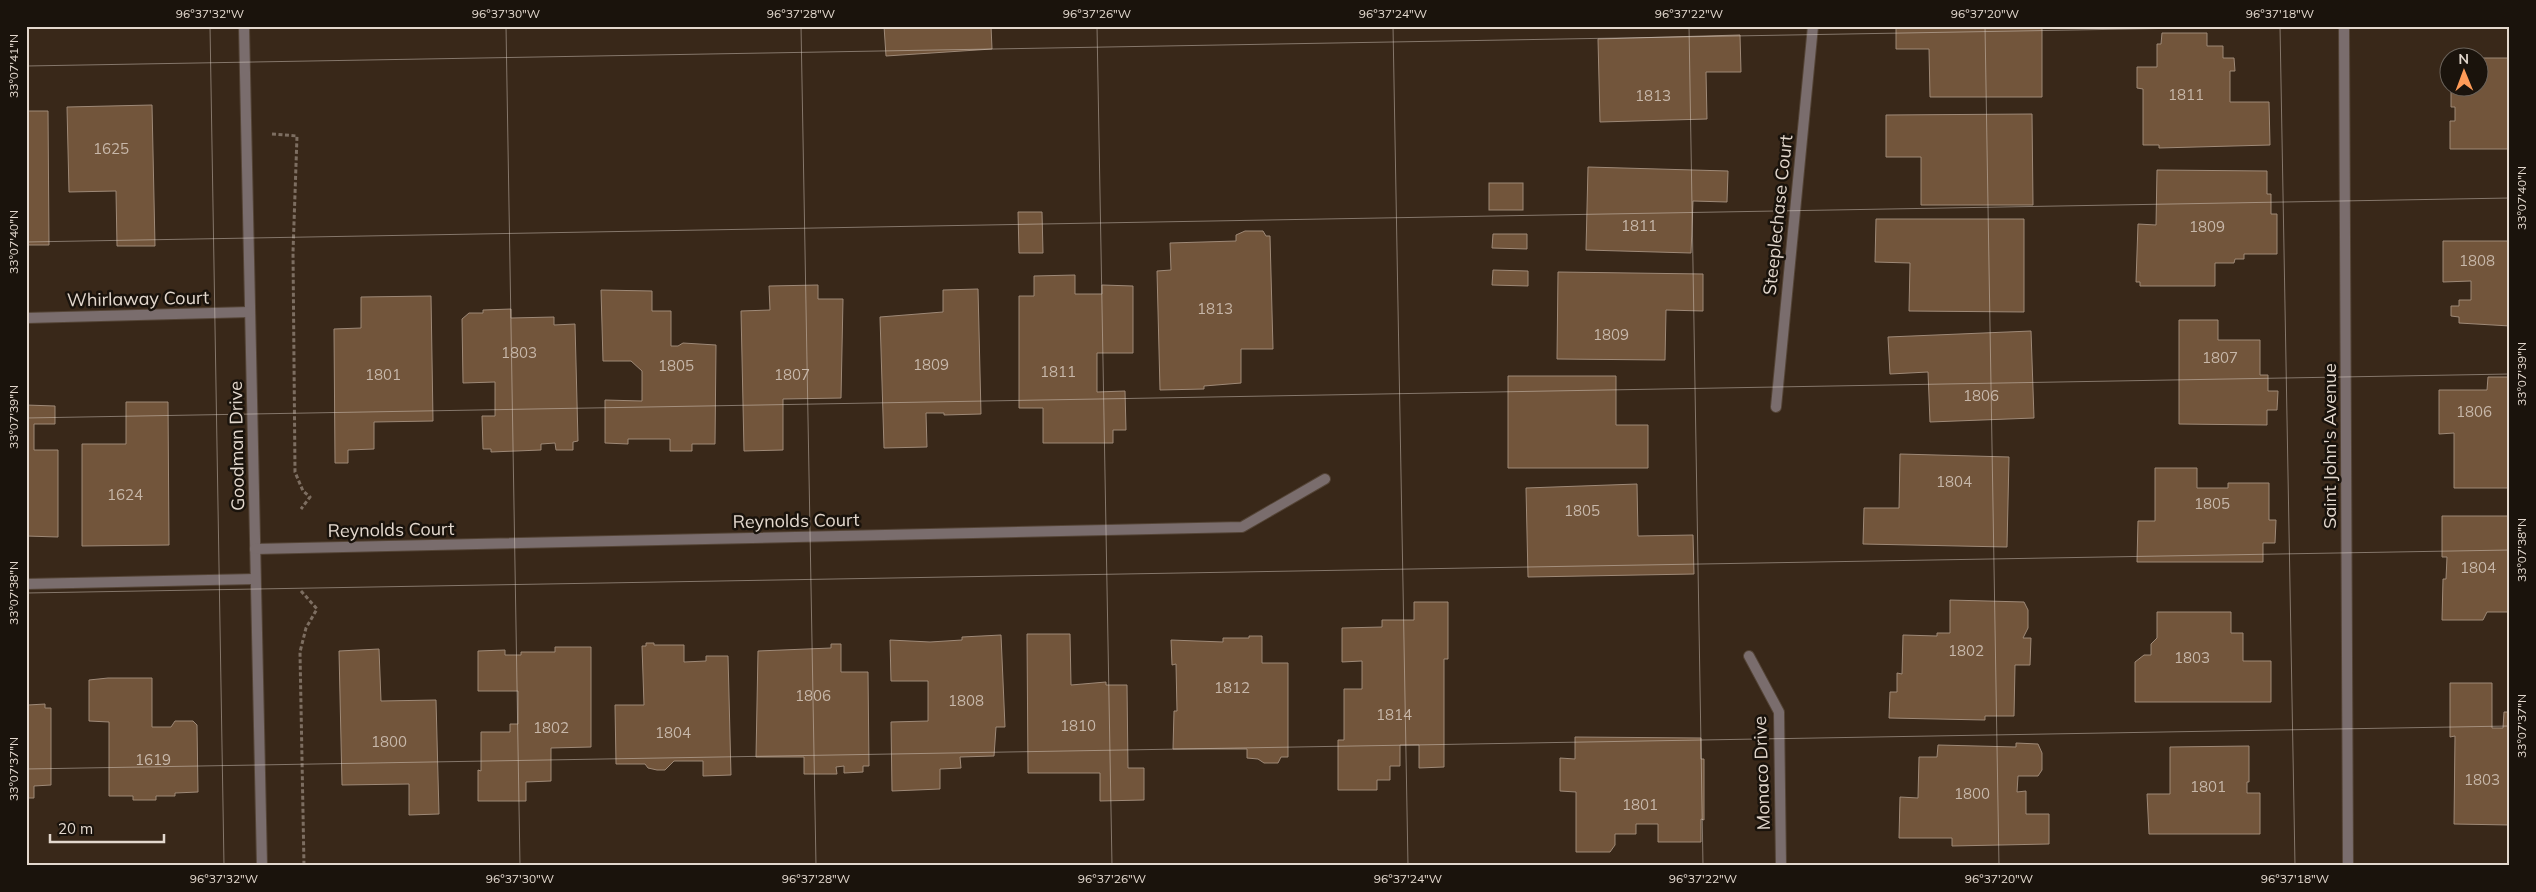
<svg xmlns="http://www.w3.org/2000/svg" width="2536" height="892" viewBox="0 0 2536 892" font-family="Mulish,sans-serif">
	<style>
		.building { fill: #72553b; stroke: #9e8977 }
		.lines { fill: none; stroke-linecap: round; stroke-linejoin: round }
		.lane-casing { stroke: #544436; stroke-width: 12 }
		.street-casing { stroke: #544436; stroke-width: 12 }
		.path { stroke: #7d6e61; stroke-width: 3; stroke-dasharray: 4 2.5; stroke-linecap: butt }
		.lane { stroke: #7a6d6d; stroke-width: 10 }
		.street { stroke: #7a6d6d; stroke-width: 10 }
		.ticks { fill: none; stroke: #e3d8ce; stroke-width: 1; stroke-opacity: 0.45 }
		.labels { text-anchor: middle; stroke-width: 5; stroke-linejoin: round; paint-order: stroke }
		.number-label { font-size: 15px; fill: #c7b7a9 }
		.street-label { font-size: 18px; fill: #e3d8ce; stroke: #1a130c }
		.neatline { fill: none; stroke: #e3d8ce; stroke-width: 2 }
		.ticks-label { font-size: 12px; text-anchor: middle; fill: #e3d8ce }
	</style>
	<rect width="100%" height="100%" fill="#392819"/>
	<g class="building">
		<path d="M884,26h107l1,23 -106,7z"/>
		<path d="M1896,26h146v71h-112l-1,-48h-33z"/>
		<path d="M2162,33h45v13h16v12h11l1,13h-5v31h39l1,43 -111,3v-3h-16v-56l-6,-1v-21h20v-23h4z"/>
		<path d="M1740,35l1,37h-35l1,47 -107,3 -2,-83z"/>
		<path d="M2478,58h32v91h-60v-28h5v-14h-4v-19h27z"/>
		<path d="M152,105l3,141h-38l-1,-55 -47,1 -2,-85z"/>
		<path d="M26,111h22l1,134h-23z"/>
		<path d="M2032,114l1,91h-112v-48h-35v-42z"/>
		<path d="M1588,167l140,4 -1,31 -34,-1 -2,52 -105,-3z"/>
		<path d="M2157,170l110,1v23h4v20h6v40h-33v5h-9l-1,4h-19v23h-75v-4h-4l2,-58 18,1z"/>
		<rect x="1489" y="183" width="34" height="27"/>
		<path d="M1018,212h24l1,41h-24z"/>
		<path d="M2509,213l1,113 -51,-3v-6l-8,-1v-10h8v-6h12v-19l-28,1v-41h66z"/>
		<path d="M1876,219h148v93l-115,-1 1,-48 -35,-1z"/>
		<path d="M1245,231h18l3,5h4l3,113h-32v34l-37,3v3l-44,1 -3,-119 14,-1 -1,-27 66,-2v-6z"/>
		<path d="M1493,234h34v15l-35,-1z"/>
		<path d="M1493,270l35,1v15l-36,-1z"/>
		<path d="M1558,272l145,2v37l-37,-1 -1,50 -108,-1z"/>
		<path d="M1075,275v19h27v-9l31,1v67h-36v39l28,-1 1,39h-13v13h-70v-35h-24v-112h15v-20z"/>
		<path d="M818,285v14h25l-2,99 -58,1v51l-39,1 -3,-140 29,-1 -1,-24z"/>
		<path d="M978,289l3,125 -37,1v-2h-18l1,34 -43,1 -4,-131 63,-5v-22z"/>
		<path d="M601,290l51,1v20h19v35h7l5,-3 33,2 -1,99h-23v7h-22v-12h-42v5l-23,-1v-43l37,1v-30l-11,-10h-28z"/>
		<path d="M431,296l2,125 -59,1v27l-26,1v13h-13l-1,-134 27,-1v-31z"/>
		<path d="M511,309v9l43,-1v8l21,-1 3,117 -5,1v8h-17l-1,-7 -14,1v6l-50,2v-3h-8l-1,-33h13v-34l-32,1 -1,-64 7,-6h14v-3z"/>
		<path d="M2179,320h39v20h42v35h8v16h10l-1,19h-10v15l-88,-1z"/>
		<path d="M2031,331l3,87 -104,4 -2,-50 -38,2 -2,-37z"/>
		<path d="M1508,376h108v49h32v43h-140z"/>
		<path d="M2488,377h22v111h-56v-55l-15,1v-44h48z"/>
		<path d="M126,402h42l1,143 -87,1v-102h44z"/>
		<path d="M26,405l29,1v18h-21v26h24v87l-32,-1z"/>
		<path d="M1900,454l109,3 -2,90 -144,-3 1,-36h35z"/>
		<path d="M2155,468h42v20h31v-5h41v37h7l-1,23h-12v19h-126l1,-41h17z"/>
		<path d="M1637,484l1,52 55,-1 1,39 -166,3 -2,-89z"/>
		<path d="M2442,516h68v96h-23l-4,8h-41l1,-41h3l1,-22h-5z"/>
		<path d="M1950,600l74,2 4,8v18l-5,10h8l-1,27h-15l-1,51h-29v4l-96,-2 1,-26h7v-19l5,1 1,-39 34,1v-3h13z"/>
		<path d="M1414,602h34v57h-4v108l-25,1v-23h-19v21h-10v14h-13v10h-39v-50h6v-51h18v-28l-20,1v-34l40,-1v-7h32z"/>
		<path d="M2157,612h74v21h12v28h28v41h-136v-40l9,-7h7v-11l6,-6z"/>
		<path d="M1027,634h43l1,51 35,-3v3h21l1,83h16v32l-44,1v-28h-72z"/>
		<path d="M1001,635l4,92h-9l-2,29 -34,1 1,11 -21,1v20l-48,2 -1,-69 37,-1v-40h-37l-1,-41 40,2 32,-2v-3z"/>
		<path d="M1249,636h13v27h26v94h-7l-3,6h-14l-6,-4 -11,-1v-9h-74l1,-38h3l-1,-47 -4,1 -1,-25 52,2v-4h26z"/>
		<path d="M646,643h8v2h30v17l22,-1v-5h22l3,119 -28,1v-15h-29l-9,9h-8l-9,-2 -3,-4h-29l-1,-59h29l-2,-59h4z"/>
		<path d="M831,644h10v28h27l1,94h-6v6l-19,1v-7l-8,1 1,7h-33v-17h-48l2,-106 73,-3z"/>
		<path d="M555,647h36v100l-40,1v33l-25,1v19h-48v-31l3,1v-39h29v-8h8v-33h-40v-40l27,-1v5h16v-3h34z"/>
		<path d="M379,649l2,52 55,-1 3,114 -30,1v-31l-67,1 -3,-134z"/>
		<path d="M108,678h44v49h19l4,-6h18l4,4 1,67 -23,1v3h-19v4h-23v-4h-24v-74l-20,-1v-41z"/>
		<path d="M2450,683h42v45h11l1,-16h6v113l-56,-1 1,-88 -5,1z"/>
		<path d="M45,704v4h6v77l-17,1v12h-8v-91l2,-2z"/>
		<path d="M1575,737l126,1v21h3v61l-3,-1v23h-43v-18h-22v10h-21v11l-5,7h-34v-60l-16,-1v-33l15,1z"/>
		<path d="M2016,743l22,1 4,9v17l-4,6h-20l-1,16 9,-1v23h23v30l-97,2v-8h-53l1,-41 18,1 1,-41h18l1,-12 78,2z"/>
		<path d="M2249,746v36h-2v11h13v41h-111l-2,-40h23v-47z"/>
	</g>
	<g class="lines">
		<g class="lane-casing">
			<path id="lane" d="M26,584l229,-5"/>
		</g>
		<g class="street-casing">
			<g id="street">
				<path d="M244,26l18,840"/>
				<path d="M2344,26l4,840"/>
				<path d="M26,318l224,-6"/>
				<path d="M1776,407l37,-381"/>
				<path d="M255,549l987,-22 83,-48"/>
				<path d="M1749,656l30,56 2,154"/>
			</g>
		</g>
		<g class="path">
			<path d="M272,134l25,2 -4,116 2,220 8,19 7,6 -9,12"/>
			<path d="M301,591l16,18 -11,19 -6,24 4,214"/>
		</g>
		<use href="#lane" class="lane"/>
		<use href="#street" class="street"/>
	</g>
	<path class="ticks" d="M210,26l14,840M506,26l14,840M801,26l15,840M1097,26l15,840M1393,26l15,840M1689,26l14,840M1985,26l14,840M2280,26l15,840M26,66l2276,-40M26,242l2484,-44M26,418l2484,-44M26,593l2484,-43M26,769l2484,-43"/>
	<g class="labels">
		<g class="number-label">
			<text x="2186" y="100">1811</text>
			<text x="1653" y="101">1813</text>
			<text x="111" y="154">1625</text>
			<text x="1639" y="231">1811</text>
			<text x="2207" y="232">1809</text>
			<text x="2477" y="266">1808</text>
			<text x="1215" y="314">1813</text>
			<text x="1611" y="340">1809</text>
			<text x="519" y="358">1803</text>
			<text x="2220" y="363">1807</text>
			<text x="931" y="370">1809</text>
			<text x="676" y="371">1805</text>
			<text x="1058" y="377">1811</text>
			<text x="383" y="380">1801</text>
			<text x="792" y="380">1807</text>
			<text x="1981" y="401">1806</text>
			<text x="2474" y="417">1806</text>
			<text x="1954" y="487">1804</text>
			<text x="125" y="500">1624</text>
			<text x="2212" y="509">1805</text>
			<text x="1582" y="516">1805</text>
			<text x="2478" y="573">1804</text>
			<text x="1966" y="656">1802</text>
			<text x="2192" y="663">1803</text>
			<text x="1232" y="693">1812</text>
			<text x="813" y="701">1806</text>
			<text x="966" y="706">1808</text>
			<text x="1394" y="720">1814</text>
			<text x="1078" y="731">1810</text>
			<text x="551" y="733">1802</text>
			<text x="673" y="738">1804</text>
			<text x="389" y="747">1800</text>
			<text x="153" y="765">1619</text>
			<text x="2482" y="785">1803</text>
			<text x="2208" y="792">1801</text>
			<text x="1972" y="799">1800</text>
			<text x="1640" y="810">1801</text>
		</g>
		<g class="street-label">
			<text transform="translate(1778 215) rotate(-84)" y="6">Steeplechase Court</text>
			<text transform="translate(138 299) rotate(-1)" y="6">Whirlaway Court</text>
			<text transform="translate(237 446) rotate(-91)" y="6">Goodman Drive</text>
			<text transform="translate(2330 446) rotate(-90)" y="6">Saint John's Avenue</text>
			<text transform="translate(796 521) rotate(-1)" y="6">Reynolds Court</text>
			<text transform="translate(391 530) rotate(-1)" y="6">Reynolds Court</text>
			<text transform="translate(1762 773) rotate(-92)" y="6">Monaco Drive</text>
		</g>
	</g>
	<rect width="2536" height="892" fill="none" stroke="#1a130c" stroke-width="55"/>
	<g transform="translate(2464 72) rotate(359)"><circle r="24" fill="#1a130c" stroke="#6a625a"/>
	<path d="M0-4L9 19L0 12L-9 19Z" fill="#fe9b58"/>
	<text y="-8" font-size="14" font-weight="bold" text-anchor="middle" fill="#e3d8ce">N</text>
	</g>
	<path d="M50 834v8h114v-8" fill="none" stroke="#e3d8ce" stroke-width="2.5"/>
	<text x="58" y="834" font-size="15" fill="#e3d8ce" stroke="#1a130c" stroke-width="4" paint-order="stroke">20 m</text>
	<rect x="28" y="28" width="2480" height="836" class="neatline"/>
	<g class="ticks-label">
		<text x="210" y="18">96°37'32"W</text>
		<text x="506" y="18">96°37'30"W</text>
		<text x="801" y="18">96°37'28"W</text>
		<text x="1097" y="18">96°37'26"W</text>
		<text x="1393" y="18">96°37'24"W</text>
		<text x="1689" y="18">96°37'22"W</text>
		<text x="1985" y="18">96°37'20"W</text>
		<text x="2280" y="18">96°37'18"W</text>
		<text transform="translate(14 66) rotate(-90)" y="4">33°07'41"N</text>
		<text transform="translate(2522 198) rotate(-90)" y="4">33°07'40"N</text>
		<text transform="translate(14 242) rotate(-90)" y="4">33°07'40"N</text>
		<text transform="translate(2522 374) rotate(-90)" y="4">33°07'39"N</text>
		<text transform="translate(14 417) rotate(-90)" y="4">33°07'39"N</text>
		<text transform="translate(2522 550) rotate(-90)" y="4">33°07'38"N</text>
		<text transform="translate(14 593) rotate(-90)" y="4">33°07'38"N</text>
		<text transform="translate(2522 726) rotate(-90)" y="4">33°07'37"N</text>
		<text transform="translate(14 769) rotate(-90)" y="4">33°07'37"N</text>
		<text x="224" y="883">96°37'32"W</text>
		<text x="520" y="883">96°37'30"W</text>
		<text x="816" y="883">96°37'28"W</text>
		<text x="1112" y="883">96°37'26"W</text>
		<text x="1408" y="883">96°37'24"W</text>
		<text x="1703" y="883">96°37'22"W</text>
		<text x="1999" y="883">96°37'20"W</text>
		<text x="2295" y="883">96°37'18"W</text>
	</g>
</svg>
